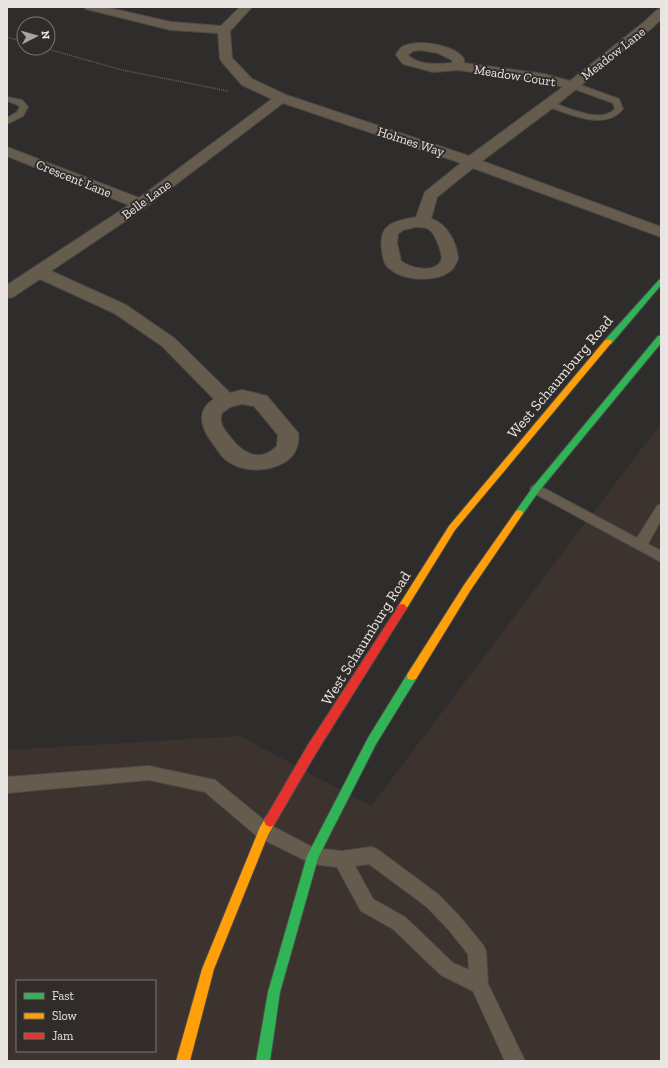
<svg xmlns="http://www.w3.org/2000/svg" width="668" height="1068" viewBox="0 0 668 1068" font-family="'Zilla Slab',serif">
	<style>
		.built { fill: #3c322e; fill-rule: evenodd }
		.lines { fill: none; stroke-linecap: round; stroke-linejoin: round }
		.lane-casing { stroke: #4c4a49; stroke-width: 2 }
		.street-casing { stroke: #4c4a49; stroke-width: 2 }
		.fast-casing { stroke: #4c4a49; stroke-width: 2 }
		.slow-casing { stroke: #4c4a49; stroke-width: 2 }
		.jam-casing { stroke: #4c4a49; stroke-width: 2 }
		.path { stroke: #665f55; stroke-width: 1.5; stroke-dasharray: 1 1; stroke-linecap: butt }
		.lane { fill: #665c4d; fill-rule: evenodd }
		.street { fill: #665c4d; fill-rule: evenodd }
		.fast { fill: #30b455; fill-rule: evenodd }
		.slow { fill: #ff9f0a; fill-rule: evenodd }
		.jam { fill: #e5322d; fill-rule: evenodd }
		.labels { text-anchor: middle; stroke-width: 4; stroke-linejoin: round; paint-order: stroke }
		.far-street-label { font-size: 13px; fill: #e8e5e3; stroke: #312c29 }
		.street-label { font-size: 15px; fill: #e8e5e3; stroke: #312c29 }
	</style>
	<rect width="100%" height="100%" fill="#2f2d2b"/>
	<path class="built" d="M661,423v638h-654v-311l233,-14 131,70zM17,981h138v70h-138z"/>
	<g class="lines">
		<g class="lane-casing">
			<g id="lane">
				<path d="M569,83h6l44,16 4,10c-18,23 -55,4 -77,-3v-4h3c18,4 50,23 66,7l-2,-6 -44,-16z"/>
				<path d="M7,97l15,3 6,7 -5,9 -16,8v-6l10,-6 3,-5 -4,-3 -9,-3z"/>
				<path d="M536,484l101,54 20,-32 4,-2v16l-13,24 13,7v11l-129,-70 -2,-3 2,-3z"/>
				<path d="M149,766l66,14 55,45 44,23 28,3 29,-4 6,2 62,46 21,22 23,28 3,6 2,33 37,77h-20l-32,-70 -32,-16 -48,-46 -32,-18 -24,-44 -24,-3 -55,-27 -53,-45 -56,-12 -142,13v-16zM369,864l58,43 21,22 20,25 1,16 -16,-7 -48,-46 -32,-18 -18,-33z"/>
			</g>
		</g>
		<g class="street-casing">
			<path id="street" d="M84,7h21l66,15 50,4 19,-19h12l-22,24 2,27 20,21 34,16 183,61 94,-69 -19,-5 -86,-12 -25,2 -30,-8 -7,-9c2,-3 4,-8 8,-9 15,-7 51,-1 60,13v4l80,11 26,7 74,-59 13,-12 4,-2v11l-9,9 -98,79 -72,54 179,66v10l-188,-69 -36,29 -6,22c16,4 26,24 27,40 -2,4 -4,10 -9,13 -14,10 -45,9 -59,-3 -6,-4 -7,-11 -8,-19 -4,-26 12,-29 34,-33l9,-25 36,-29 -178,-60 -137,104 -95,64 75,34 48,33 56,55 12,-3 25,6 31,37c2,11 -3,23 -13,29 -17,10 -42,11 -59,-2 -6,-5 -10,-13 -15,-19 -10,-14 -15,-31 3,-42l-52,-53 -48,-33 -74,-34 -27,18 -6,1v-13l122,-80 -122,-49v-9l132,51 133,-99 -30,-14 -20,-23 -2,-3 -2,-26 -47,-3 -85,-21zM420,50l18,3 14,7v3c-14,1 -34,3 -44,-8l5,-4zM415,227c5,0 10,-1 15,3 5,4 14,25 11,31 -7,13 -31,7 -40,0l-4,-18 1,-9 5,-4zM242,404l12,2 24,29 -1,11c-16,17 -34,8 -46,-8 -6,-7 -13,-15 -9,-25l8,-6z"/>
		</g>
		<g class="fast-casing">
			<g id="fast">
				<path d="M661,279v6l-50,59h-6v-4l54,-60z"/>
				<path d="M658,336h3v7l-122,148 -17,24h-6l-1,-2 1,-2 17,-24z"/>
				<path d="M412,672l4,1 1,3 -1,3 -40,65 -58,114 -38,134 -10,69h-14l12,-69 39,-136 61,-118 40,-65z"/>
			</g>
		</g>
		<g class="slow-casing">
			<g id="slow">
				<path d="M605,340h6l1,2 -157,188 -50,81 -3,1 -3,-1 -2,-3 2,-3 50,-79z"/>
				<path d="M519,510l3,1 1,2 -1,2 -52,76 -54,88 -4,1 -4,-1 -1,-3 1,-3 56,-88 52,-74z"/>
				<path d="M270,815l4,2 2,4 -8,14 -54,134 -24,92h-14l26,-92 58,-142 6,-10z"/>
			</g>
		</g>
		<g class="jam-casing">
			<path id="jam" d="M402,604l3,1 2,3 -2,3 -89,142 -42,72 -4,2 -4,-2 -2,-4 2,-4 42,-72 91,-140z"/>
		</g>
		<g class="path">
			<path d="M7,37l17,5"/>
			<path d="M44,48l78,22 106,21"/>
		</g>
		<use href="#lane" class="lane"/>
		<use href="#street" class="street"/>
		<use href="#fast" class="fast"/>
		<use href="#slow" class="slow"/>
		<use href="#jam" class="jam"/>
	</g>
	<g class="labels">
		<g class="far-street-label">
			<text transform="translate(613 53) rotate(-38)" y="5">Meadow Lane</text>
			<text transform="translate(515 75) rotate(9)" y="5">Meadow Court</text>
			<text transform="translate(411 141) rotate(18)" y="5">Holmes Way</text>
			<text transform="translate(74 178) rotate(22)" y="5">Crescent Lane</text>
			<text transform="translate(146 199) rotate(-36)" y="5">Belle Lane</text>
		</g>
		<g class="street-label">
			<text transform="translate(560 377) rotate(-50)" y="5">West Schaumburg Road</text>
			<text transform="translate(366 638) rotate(-58)" y="5">West Schaumburg Road</text>
		</g>
	</g>
	<rect width="668" height="1068" fill="none" stroke="#e8e5e3" stroke-width="16"/>
	<rect x="16" y="980" width="140" height="72" fill="#312c29" stroke="#7a7673"/>
	<rect x="24" y="993" width="20" height="6" fill="#30b455" stroke="#7a7673"/>
	<text x="52" y="1000" font-size="12" fill="#e8e5e3">Fast</text>
	<rect x="24" y="1013" width="20" height="6" fill="#ff9f0a" stroke="#7a7673"/>
	<text x="52" y="1020" font-size="12" fill="#e8e5e3">Slow</text>
	<rect x="24" y="1033" width="20" height="6" fill="#e5322d" stroke="#7a7673"/>
	<text x="52" y="1040" font-size="12" fill="#e8e5e3">Jam</text>
	<g transform="translate(36 36) rotate(84)"><circle r="19" fill="#312c29" stroke="#7a7673"/>
	<path d="M0-3L7 15L0 10L-7 15Z" fill="#a7a5a3"/>
	<text y="-6" font-size="11" font-weight="bold" text-anchor="middle" fill="#e8e5e3">N</text>
	</g>
</svg>
